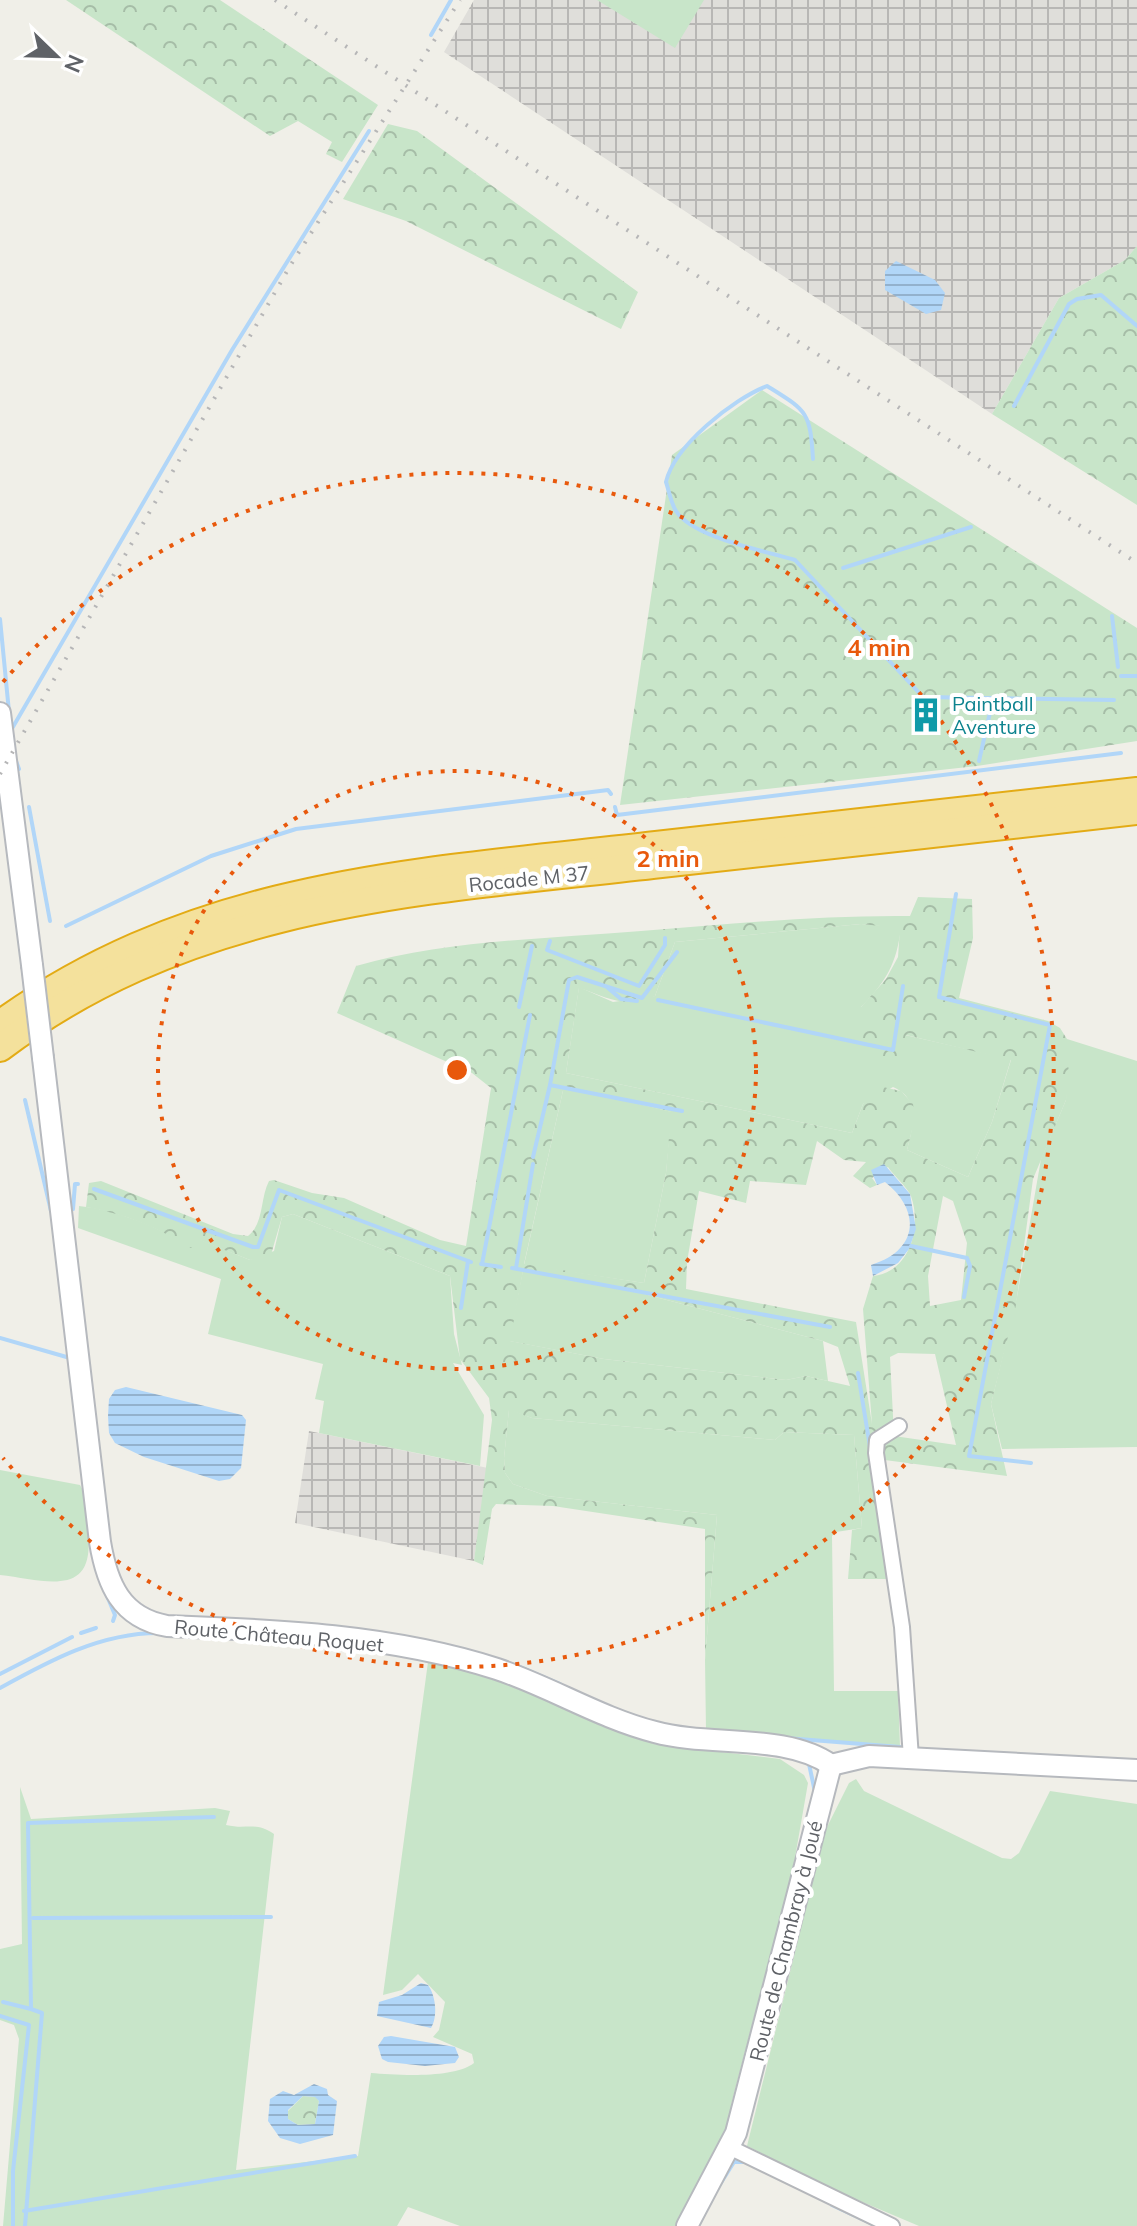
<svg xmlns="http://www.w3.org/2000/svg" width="1137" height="2226" viewBox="0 0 1137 2226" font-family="Mulish,sans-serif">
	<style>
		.industrial { fill: url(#industrial-grid) }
		.grass { fill: #c8e5c9 }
		.forest { fill: url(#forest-crowns); fill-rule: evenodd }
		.water { fill: url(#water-rules); fill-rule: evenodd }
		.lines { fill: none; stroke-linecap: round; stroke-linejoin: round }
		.stream { stroke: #b1d6f8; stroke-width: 4 }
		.street-casing { stroke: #b5b7bb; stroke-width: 18 }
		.secondary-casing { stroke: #b6b9be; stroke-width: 24 }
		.highway-casing { stroke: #e3ab15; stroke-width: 30 }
		.street { stroke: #fff; stroke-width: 14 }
		.secondary { stroke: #fff; stroke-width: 20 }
		.highway { stroke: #f4e19c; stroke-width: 26 }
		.rail { stroke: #b6b6b7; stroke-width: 4; stroke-dasharray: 2 10; stroke-linecap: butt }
		.secondary-bridge-casing { stroke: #b6b9be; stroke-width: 24; stroke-linecap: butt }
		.secondary-bridge { stroke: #fff; stroke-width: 20 }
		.ring { fill: none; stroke: #e8590c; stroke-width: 4; stroke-dasharray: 4 8 }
		.labels { text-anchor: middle; stroke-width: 8; stroke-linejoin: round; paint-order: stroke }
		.culture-label { font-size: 20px; fill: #0d838f; stroke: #fff; text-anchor: start }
		.street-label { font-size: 20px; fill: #5f6267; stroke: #fff }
		.centre { fill: #e8590c; stroke: #fff; stroke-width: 4 }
		.ring-label { font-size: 24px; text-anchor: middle; font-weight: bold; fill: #e8590c; stroke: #fff; stroke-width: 8; stroke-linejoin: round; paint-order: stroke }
	</style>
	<defs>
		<pattern id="industrial-grid" width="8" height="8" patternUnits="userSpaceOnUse" patternTransform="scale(2)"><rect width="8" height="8" fill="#dfdeda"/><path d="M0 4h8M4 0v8" fill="none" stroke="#b8b7b5"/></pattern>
		<pattern id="forest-crowns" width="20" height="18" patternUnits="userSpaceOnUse" patternTransform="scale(2)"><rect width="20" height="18" fill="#c8e5c9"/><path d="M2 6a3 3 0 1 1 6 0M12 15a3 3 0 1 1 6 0" fill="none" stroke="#a6bda7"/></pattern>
		<pattern id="water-rules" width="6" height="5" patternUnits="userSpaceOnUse" patternTransform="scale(2)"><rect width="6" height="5" fill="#b1d6f8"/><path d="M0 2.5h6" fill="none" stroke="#93b1cd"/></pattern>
	</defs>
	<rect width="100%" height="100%" fill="#f0efe8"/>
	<g class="industrial">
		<path d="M474,0h663v246l-12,14 -66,38 -67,116 -548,-362z"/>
		<path d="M309,1431l179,37 -14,93 -179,-38z"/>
	</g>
	<g class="grass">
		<path d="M597,0h107l-29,48z"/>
		<path d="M861,924l40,3c-4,36 -15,55 -40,80l44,28 106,24 -19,63 -24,55 -61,-27c6,-24 14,-51 -14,-63l-30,17 -11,29 -286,-60 13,-86 34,15 42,-6 20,-54z"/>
		<path d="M1067,1039l70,22v386l-135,2 -11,-45 26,-107 24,-138 25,-59z"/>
		<path d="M564,1086l108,26 -6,61 -22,110 -120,-18z"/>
		<path d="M79,1206c39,4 79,21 112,41l7,-8 52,21 24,-9 8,-34 11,-3 157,62 4,58 8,31 -9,-2 31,52 -4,51 -161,-33 5,-32 -9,-2 8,-35 -115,-30 13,-55 -143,-51z"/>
		<path d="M523,1270l121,24 179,47 5,40 -22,-5 -20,4 -182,-21 -95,-18z"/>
		<path d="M509,1409l23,9 243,22 9,-8 70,3 8,93 -26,4 -4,4 2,155h64l2,56 -194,-16 -1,-71 12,-145 -170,-19 -34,-12 -8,-11 -1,-15z"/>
		<path d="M0,1470l80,15c8,13 6,34 8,49 7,65 -44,46 -88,41z"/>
		<path d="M428,1662l57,13 169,69 126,15 24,16 4,8 -15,86 -62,236 6,1 -11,35 -48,85h-218l-52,-19 -11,19h-394l16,-187 -5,-14 -14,-5v-71l22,-5 -2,-157 11,32 184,-11 15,3 -4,14c21,5 28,-4 48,9l-38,336 122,-14 13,-83c26,2 82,6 103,-10l-2,-9 -39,-17 6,-7 6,-28 -27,-28 -16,16 -19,5z"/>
		<path d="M856,1779l8,12 138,67 9,1 8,-6 31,-62 87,13v422h-218l-85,-36 -87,-44 78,-315 24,-48z"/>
	</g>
	<g class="forest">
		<path d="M66,0h154l158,105 -36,57 -16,-8 6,-12 -34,-21 -28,15z"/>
		<path d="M388,124l29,7 221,161 -17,37 -215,-108 -63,-22z"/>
		<path d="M1137,246v259l-145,-91 67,-116 66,-38z"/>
		<path d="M762,390l375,238v113l-160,25 -357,39 52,-350z"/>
		<path d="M918,897l54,2 1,39 -14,60 89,23 12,7 7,11 2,40 -3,21 -33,79 -17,126 -25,99 16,72 -130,-17 10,120h-39l4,-49 10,-2 -8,-93 -70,-3 -9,8 -243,-22 -23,-8 -5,48 1,15 8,11 34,12 170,19 -12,145v-131l-152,-23 -57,-2 -4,5 -9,56 -9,-4 18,-141 -3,-22 -29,-39 -10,-83 -157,-62 -11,3 -12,41 -20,2 -51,-20 -8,8c-32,-20 -68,-35 -105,-41l3,-24 12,-2 132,53 15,2c16,-12 12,-38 21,-55l5,-1 38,13 32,5 96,42 26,6 25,-158 -19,-15 -135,-60 19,-47c92,-26 190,-27 285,-35 90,-7 178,-16 269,-15zM861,924l39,4 -2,29 -12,22 -25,28 -9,38 42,17 12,-27 105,25 -19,62 -24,55 -61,-27 8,-32 -2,-14 -12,-13 -18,-4 -20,17 -11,29 -286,-60 13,-85c28,9 47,22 76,8l20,-54zM564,1086l107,26 -5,61 -22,110 -120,-19zM817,1141l27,19 22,2 -13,14 17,12 7,-3 -5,-7 16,-11c6,9 19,20 23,29 11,31 -1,76 -38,80l-10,33 9,115 -16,-102 -170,-33 1,-27 12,-71 47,12 4,-22 56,4zM943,1196l10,5 14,42 -6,57 -31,6 -2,-30zM523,1271l121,23 179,47 15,6 12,39 -44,-10 -20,4 -182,-21 -94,-18zM898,1353l37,1 21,91 -62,-9 -4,-79z"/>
		<path d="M303,2096l13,1 3,4 -4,23 -17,1 -10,-6v-8z"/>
	</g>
	<g class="water">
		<path d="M896,261l39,19 10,13 -4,17 -15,4 -41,-24v-19z"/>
		<path d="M884,1164l26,30 6,35 -7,20 -11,14 -25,13 -2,-11c47,-14 51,-54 14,-83l-8,3 -6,-15z"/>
		<path d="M126,1387l116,28 4,5 -5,48 -11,11 -11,2 -75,-24 -29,-14 -6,-10 -1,-17 1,-17 6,-9z"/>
		<path d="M421,1983l7,2c8,11 10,32 3,43l-54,-12 2,-14 23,-7z"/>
		<path d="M391,2036l64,11 4,10 -4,6 -30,3 -37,-4 -6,-3 -4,-13 6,-9z"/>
		<path d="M314,2084l13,5 1,6 9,6 -4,34 -33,9 -20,-6 -12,-17 2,-22 13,-8 11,4zM303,2096l12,1 4,4 -4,23 -17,1 -10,-6v-9z"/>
	</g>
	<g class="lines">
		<g class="stream">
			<path d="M431,35l20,-35"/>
			<path d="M1014,406l55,-102 8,-5 24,-4 36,31"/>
			<path d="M813,459c-3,-48 -6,-48 -46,-73 -34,13 -93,60 -101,96 3,9 5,21 10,29 17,27 90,40 119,49l128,137 191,3"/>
			<path d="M843,568l128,-41"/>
			<path d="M1112,616l6,51"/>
			<path d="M0,619l9,93"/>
			<path d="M1121,676h16"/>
			<path d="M10,732l222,-382 137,-219"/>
			<path d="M16,761l3,8"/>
			<path d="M979,761l12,-53"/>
			<path d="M29,807l21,114"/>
			<path d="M615,807l2,8 504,-62"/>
			<path d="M956,894l-17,103 111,28 -81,431 62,7"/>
			<path d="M66,926l145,-70 85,-27 312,-39 3,4"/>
			<path d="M550,941l-3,9 92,36 26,-41v-7"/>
			<path d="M677,952l-35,46 -65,-21 -8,3 -19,105 132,26"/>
			<path d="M608,988l13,11 16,2"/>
			<path d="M658,1000l235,50 10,-64"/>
			<path d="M519,1007l13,-61"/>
			<path d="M25,1100l26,111"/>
			<path d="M533,1157l17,-72"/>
			<path d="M94,1189l159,58h5l21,-57 192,72"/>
			<path d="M73,1209l2,-25h3"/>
			<path d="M911,1246l56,12 3,8 -6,31"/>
			<path d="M481,1264l20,3"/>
			<path d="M482,1264l48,-249"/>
			<path d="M512,1268l318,59"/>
			<path d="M516,1268l17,-104"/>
			<path d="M461,1308l7,-47"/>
			<path d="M0,1338l70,20"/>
			<path d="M858,1373l12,74"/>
			<path d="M100,1579l15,36 -2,6"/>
			<path d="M81,1633l15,-5"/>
			<path d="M520,1667l40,17"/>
			<path d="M0,1674l72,-37"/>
			<path d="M0,1688c49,-27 100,-55 158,-55"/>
			<path d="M786,1738l114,9"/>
			<path d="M809,1764l6,28"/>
			<path d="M33,1918l238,-1"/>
			<path d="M3,2002l28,7 -3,-186 186,-6"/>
			<path d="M0,2016l29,9 -16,146v55"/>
			<path d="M717,2189l17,-27h11"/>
			<path d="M832,2205l45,21"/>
			<path d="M24,2211l331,-55"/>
			<path d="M25,2226l17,-213 -11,-4"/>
		</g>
		<g class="street-casing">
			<g id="street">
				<path d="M899,1426l-22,14 -1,13 26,174 9,131"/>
				<path d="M731,2148l161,78"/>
			</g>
		</g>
		<g class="secondary-casing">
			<g id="secondary">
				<path d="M0,713l32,252"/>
				<path d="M43,1058l57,484c7,42 21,76 67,84 110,4 225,9 330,43 54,18 103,49 158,63 54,15 131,1 176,33"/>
				<path d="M831,1765l38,-9 268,14"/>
				<path d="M687,2226l49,-93 95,-368"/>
			</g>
		</g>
		<g class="highway-casing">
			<g id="highway">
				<path d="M0,1024c200,-144 421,-152 656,-179 160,-18 321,-36 481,-54"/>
				<path d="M0,1048c196,-148 427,-157 661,-184 159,-17 317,-35 476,-53"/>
			</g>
		</g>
		<use href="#street" class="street"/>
		<use href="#secondary" class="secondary"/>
		<use href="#highway" class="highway"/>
		<g class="rail">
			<path d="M275,0l862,563"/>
			<path d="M0,774l290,-508 170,-266"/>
		</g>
		<g class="secondary-bridge-casing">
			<path id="secondary-bridge" d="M32,965l11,93"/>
		</g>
		<use href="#secondary-bridge" class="secondary-bridge"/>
	</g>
	<g class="ring">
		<circle cx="457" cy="1070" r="299"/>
		<path d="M3 682A597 597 0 1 1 3 1458"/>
	</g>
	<defs>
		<g id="building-bare" transform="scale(2.76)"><path d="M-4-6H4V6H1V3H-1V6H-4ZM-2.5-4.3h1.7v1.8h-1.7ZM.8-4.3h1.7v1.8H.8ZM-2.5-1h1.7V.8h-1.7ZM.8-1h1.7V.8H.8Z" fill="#0f9aa8" stroke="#fff" stroke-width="2.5" paint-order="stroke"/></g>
	</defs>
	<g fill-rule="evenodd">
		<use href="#building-bare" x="926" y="715"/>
	</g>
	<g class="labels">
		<g class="culture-label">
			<text x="952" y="711">Paintball<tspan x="952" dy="23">Aventure</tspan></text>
		</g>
		<g class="street-label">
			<text transform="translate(529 879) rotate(-6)" y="7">Rocade M 37</text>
			<text transform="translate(279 1636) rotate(5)" y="7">Route Château Roquet</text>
			<text transform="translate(786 1941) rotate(-76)" y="7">Route de Chambray à Joué</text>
		</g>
	</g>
	<circle cx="457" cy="1070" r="12" class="centre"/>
	<g class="ring-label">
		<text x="879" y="656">4 min</text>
		<text x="668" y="867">2 min</text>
	</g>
	<g transform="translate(56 56) rotate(113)" stroke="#ffffff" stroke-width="6" paint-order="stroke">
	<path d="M0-6L14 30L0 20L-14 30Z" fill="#5f6267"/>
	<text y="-12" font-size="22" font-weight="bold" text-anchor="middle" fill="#5f6267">N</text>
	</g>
</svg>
